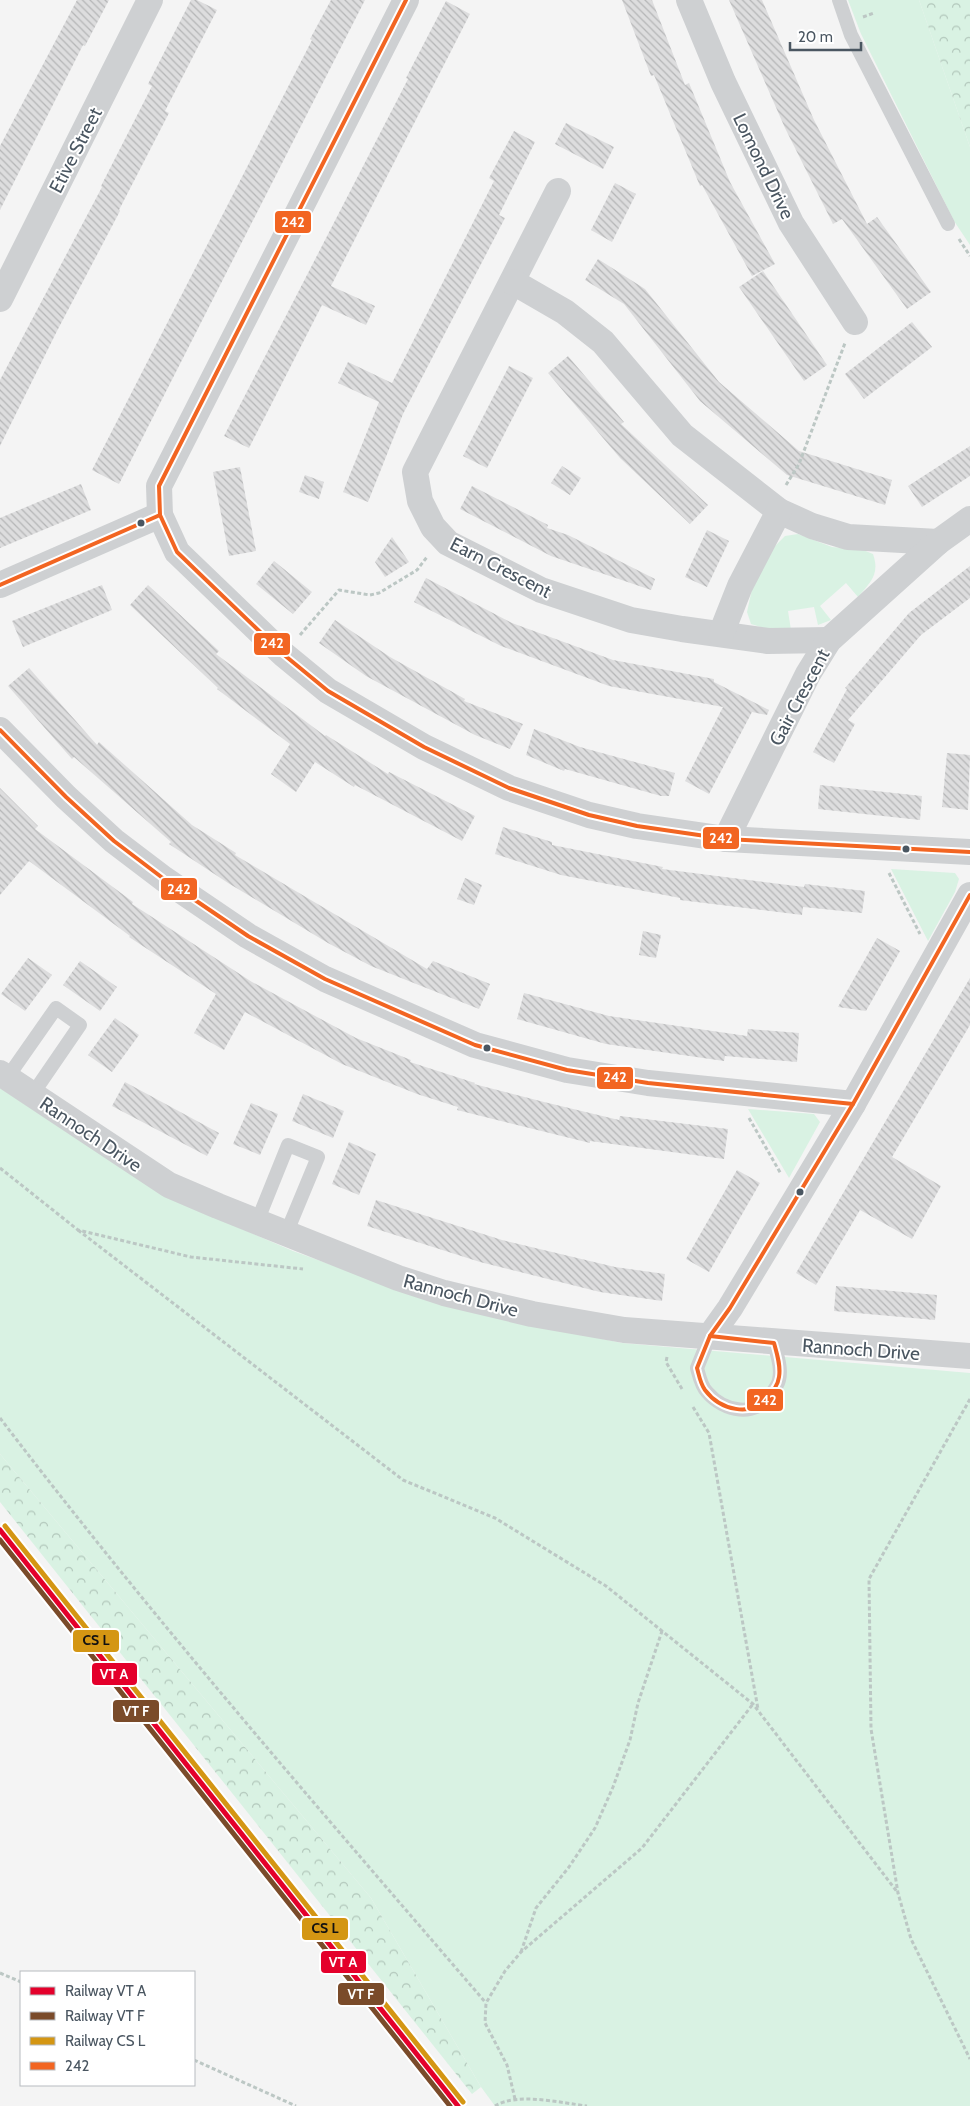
<svg xmlns="http://www.w3.org/2000/svg" width="970" height="2106" viewBox="0 0 970 2106" font-family="Cabin,sans-serif">
	<style>
		.green { fill: #d9f2e3 }
		.forest { fill: url(#forest-crowns) }
		.building { fill: url(#building-back-hatch) }
		.lines { fill: none; stroke-linecap: round; stroke-linejoin: round }
		.path { stroke: #bcc7c4; stroke-width: 3; stroke-dasharray: 4 2.5; stroke-linecap: butt }
		.lane { stroke: #ced0d2; stroke-width: 14 }
		.street { stroke: #ced0d2; stroke-width: 26 }
		.bus-1-casing { stroke: #fff; stroke-width: 8 }
		.bus-1 { stroke: #f26522; stroke-width: 4 }
		.rail-1-casing { stroke: #fff; stroke-width: 9 }
		.rail-2-casing { stroke: #fff; stroke-width: 9 }
		.rail-3-casing { stroke: #fff; stroke-width: 9 }
		.rail-1 { stroke: #e4002b; stroke-width: 5 }
		.rail-2 { stroke: #7a4b2a; stroke-width: 5 }
		.rail-3 { stroke: #d49613; stroke-width: 5 }
		.bus-dot { fill: #4a5661; stroke: #fff; stroke-width: 2 }
		.labels { text-anchor: middle; stroke-width: 4; stroke-linejoin: round; paint-order: stroke }
		.street-label { font-size: 19px; fill: #4a5661; stroke: #fff }
		.line-badge { stroke: #fff; stroke-width: 2 }
		.badge-label { font-size: 14px; text-anchor: middle; font-weight: bold; fill: #fff }
		.pale-badge-label { font-size: 14px; text-anchor: middle; font-weight: bold; fill: #111 }
	</style>
	<defs>
		<pattern id="forest-crowns" width="20" height="18" patternUnits="userSpaceOnUse" patternTransform="scale(1.25)"><rect width="20" height="18" fill="#d9f2e3"/><path d="M2 6a3 3 0 1 1 6 0M12 15a3 3 0 1 1 6 0" fill="none" stroke="#b2c7bb"/></pattern>
		<pattern id="building-back-hatch" width="6" height="6" patternUnits="userSpaceOnUse" patternTransform="scale(1.25)"><rect width="6" height="6" fill="#ddddde"/><path d="M-1 5l2 2M0 0l6 6M5-1l2 2" fill="none" stroke="#b5b6b7"/></pattern>
	</defs>
	<rect width="100%" height="100%" fill="#f4f4f4"/>
	<g class="green">
		<path d="M848,0h71l51,147v98l-16,-24 -93,-187z"/>
		<path d="M798,534l34,13 31,3 10,4c7,20 -2,28 -15,43l-12,-14 -26,23 11,14 -13,5 -4,-18 -26,4 3,19 -27,-2 -13,-4 -4,-12 7,-32 21,-34 10,-10z"/>
		<path d="M891,869l64,4 4,6 -4,13 -27,49z"/>
		<path d="M0,1088l163,107 130,56 152,55 177,37 348,30v733h-475l-14,-19 -110,-189 -371,-444z"/>
		<path d="M748,1109l66,5 6,8 -31,56z"/>
	</g>
	<g class="forest">
		<path d="M919,0h51v147z"/>
		<path d="M0,1454l371,444 110,189 -9,7 -472,-592z"/>
	</g>
	<g class="building">
		<path d="M77,0h32l-24,46 -2,-1 -83,165v-64z"/>
		<path d="M191,0h6l20,10 -52,101 4,2 -50,97 1,1 -63,120 -57,115v-66l102,-193 -1,-1 51,-100 -4,-2z"/>
		<path d="M331,0h34l-246,484 -27,-14 220,-430 -2,-1z"/>
		<path d="M622,0h30l33,85 4,-2 41,99 45,82 -23,12 -50,-91 -2,1 -46,-111 -3,1z"/>
		<path d="M729,0h33l52,120 53,104 10,-7 54,75 -24,17 -65,-90 -9,5 -48,-96z"/>
		<path d="M446,1l24,13 -139,272 44,20 -9,19 -44,-20 -73,143 -25,-12 184,-357 -2,-1z"/>
		<path d="M566,123l48,24 -11,22 -48,-25z"/>
		<path d="M514,131l21,11 -36,73 6,3 -102,196 -35,88 -25,-10 36,-90 -41,-19 10,-21 44,21 102,-202 -5,-3z"/>
		<path d="M615,183l21,11 -24,48 -21,-12z"/>
		<path d="M598,259l47,30 74,93 80,69 93,29 -7,25 -98,-30 -87,-74 -76,-97 -39,-24z"/>
		<path d="M763,271l64,94 -23,16 -65,-94z"/>
		<path d="M912,322l20,25 -68,52 -19,-25z"/>
		<path d="M568,356l56,66 -3,2 87,81 -18,19 -70,-66 -72,-85z"/>
		<path d="M509,366l24,12 -46,90 -24,-12z"/>
		<path d="M970,446v30l-48,31 -14,-21z"/>
		<path d="M562,466l19,12 -11,17 -19,-12z"/>
		<path d="M240,467l16,84 -27,5 -16,-84z"/>
		<path d="M305,475l19,7 -5,17 -20,-7z"/>
		<path d="M81,484l10,26 -91,38v-30z"/>
		<path d="M472,486l76,39 -1,3 21,7 87,44 -4,11 -100,-34 -91,-47z"/>
		<path d="M707,530l22,11 -22,46 -22,-10z"/>
		<path d="M392,537l17,25 -24,15 -10,-15z"/>
		<path d="M274,561l38,31 -19,22 -37,-30z"/>
		<path d="M970,566v32l-49,37 -73,85 7,4 -21,39 -21,-11 34,-63 -2,-1 64,-75z"/>
		<path d="M426,578l86,45 101,37 101,19v3l55,28 -2,5 -15,-3 -43,82 -24,-13 38,-74 -114,-21 -108,-40 -87,-44z"/>
		<path d="M102,585l10,25 -89,37 -11,-26z"/>
		<path d="M148,585l71,66 -3,3 109,82 1,-1 62,39 1,-2 86,44 -13,25 -107,-56 -1,2 -39,-25 -19,30 -25,-18 19,-30 -73,-55 1,-1 -88,-83z"/>
		<path d="M335,620l55,37 75,42 -1,2 59,23 -13,25 -35,-14 -109,-59 -47,-33z"/>
		<path d="M29,668l68,77 2,-3 93,83 44,28 -1,2 192,114 6,-8 57,23 -11,25 -108,-43 -43,-23 -100,-60 -59,-39 2,-2 -97,-85 -2,2 -64,-73z"/>
		<path d="M534,729l46,18 95,26 -6,23h-8l-96,-27 -1,2 -38,-16z"/>
		<path d="M947,753l23,2 -2,55 -26,-3z"/>
		<path d="M820,785l102,11 -2,24 -102,-11z"/>
		<path d="M0,788l38,38 -3,3 98,73 -1,2 120,78 104,56 55,22 -1,2 65,21 -1,1 70,18 75,18 1,-4 108,13 -4,30 -134,-18v2l-133,-33 1,-3 -41,-13 -75,-30 -97,-52 -21,38 -30,-17 22,-39 -87,-57 1,-1 -101,-75 -29,34z"/>
		<path d="M503,827l49,15v3l111,22 -1,2 142,18 1,-3 60,7 -3,22 -59,-6 -1,8 -122,-15v-2l-119,-23 -66,-21z"/>
		<path d="M465,878l17,7 -8,20 -17,-6z"/>
		<path d="M643,931l18,4 -5,23 -17,-3z"/>
		<path d="M877,938l23,13 -34,60 -28,-4z"/>
		<path d="M28,958l24,17 -27,36 -24,-17z"/>
		<path d="M80,961l37,26 -17,24 -37,-26z"/>
		<path d="M970,978v47l-78,132 49,29 -29,53 -52,-29 -44,75 -20,-12z"/>
		<path d="M524,993l85,23 138,20 1,-7 51,4 -2,29 -72,-6 -1,5 -118,-17 -89,-25z"/>
		<path d="M115,1018l24,17 -27,37 -24,-17z"/>
		<path d="M125,1082l94,51 -12,23 -95,-50z"/>
		<path d="M303,1094l41,17 -11,27 -41,-17z"/>
		<path d="M251,1103l27,11 -18,41 -27,-11z"/>
		<path d="M349,1142l27,12 -17,41 -27,-11z"/>
		<path d="M737,1170l23,13 -51,89 -23,-13z"/>
		<path d="M376,1200l126,40 113,27 50,7 -3,27 -62,-9 -120,-30 -113,-36z"/>
		<path d="M836,1286l101,9 -2,25 -101,-9z"/>
	</g>
	<g class="lines">
		<g class="path">
			<path d="M863,17l11,-4"/>
			<path d="M959,239l11,17"/>
			<path d="M786,485l13,-21 46,-121"/>
			<path d="M300,635l39,-45 31,5 9,-2 38,-23 10,-13"/>
			<path d="M889,873l31,61"/>
			<path d="M749,1118l32,56"/>
			<path d="M0,1168l78,62 113,27 112,12"/>
			<path d="M78,1230l325,250 92,38 111,68 147,118 145,189"/>
			<path d="M667,1357l-1,5 16,27"/>
			<path d="M970,1399l-101,180 2,150 27,164 13,46 59,120"/>
			<path d="M693,1407l16,26 49,276"/>
			<path d="M0,1418c154,202 321,393 486,585"/>
			<path d="M521,1952l15,-44 33,-41 26,-39 18,-41 17,-47 8,-37 24,-72"/>
			<path d="M0,1973l21,9"/>
			<path d="M194,2060l102,46"/>
			<path d="M515,2099l-8,-34 -22,-42 1,-20 19,-32 16,-19 121,-104 111,-144"/>
			<path d="M495,2106c22,-14 67,-3 92,0"/>
		</g>
		<g class="lane">
			<path d="M839,0l12,35 97,189"/>
			<path d="M7,1078l49,-70 24,17 -48,70"/>
			<path d="M257,1222l31,-77 30,12 -32,77"/>
			<path d="M710,1336l-13,32c2,7 4,18 10,24 17,20 49,26 64,2 3,-4 7,-9 8,-14 3,-12 -2,-25 -5,-37"/>
		</g>
		<g class="street">
			<path d="M406,0l-247,486 1,29 17,37 106,102 45,37 96,56 85,41 80,27 48,11 89,13 244,13"/>
			<path d="M689,0l34,82 68,141 64,99"/>
			<path d="M558,191l-143,281 5,29 13,26 15,16 93,47 90,30 51,9 86,12 61,-1"/>
			<path d="M513,282l52,30 38,30 79,93 97,76 33,15 36,11 90,5"/>
			<path d="M0,299l150,-299"/>
			<path d="M0,585l160,-70"/>
			<path d="M721,634l19,-48 39,-75"/>
			<path d="M0,730l66,67 48,44 50,38 84,57 77,43 150,66 92,25 81,13 205,21"/>
			<path d="M726,839l82,-165 21,-34 109,-98 32,-23"/>
			<path d="M0,1073l169,112 49,21 180,72 46,15 88,21 92,16 346,26"/>
			<path d="M710,1336l20,-28 123,-204 117,-209"/>
		</g>
		<g class="bus-1-casing">
			<g id="bus-1">
				<path d="M406,0l-247,486 1,29 17,37 106,102 45,37 96,56 85,41 80,27 48,11 89,13 244,13"/>
				<path d="M0,585l160,-70"/>
				<path d="M0,730l66,67 48,44 50,38 84,57 77,43 150,66 92,25 81,13 205,21"/>
				<path d="M710,1336l64,7c3,11 7,23 5,34 -1,8 -6,14 -11,20 -17,21 -48,13 -63,-7 -5,-7 -6,-15 -8,-22z"/>
				<path d="M710,1336l20,-28 123,-204 117,-209"/>
			</g>
		</g>
		<use href="#bus-1" class="bus-1"/>
		<g class="rail-1-casing">
			<path id="rail-1" d="M0,1530l458,576"/>
		</g>
		<g class="rail-2-casing">
			<path id="rail-2" d="M0,1540l450,566"/>
		</g>
		<g class="rail-3-casing">
			<path id="rail-3" d="M5,1526l458,576"/>
		</g>
		<use href="#rail-1" class="rail-1"/>
		<use href="#rail-2" class="rail-2"/>
		<use href="#rail-3" class="rail-3"/>
	</g>
	<g class="bus-dot">
		<circle cx="141" cy="523" r="4.5"/>
		<circle cx="906" cy="849" r="4.5"/>
		<circle cx="487" cy="1048" r="4.5"/>
		<circle cx="800" cy="1192" r="4.5"/>
	</g>
	<g class="labels">
		<g class="street-label">
			<text transform="translate(75 150) rotate(-63)" y="7">Etive Street</text>
			<text transform="translate(764 166) rotate(64)" y="7">Lomond Drive</text>
			<text transform="translate(501 567) rotate(27)" y="7">Earn Crescent</text>
			<text transform="translate(799 697) rotate(-62)" y="7">Gair Crescent</text>
			<text transform="translate(91 1134) rotate(34)" y="7">Rannoch Drive</text>
			<text transform="translate(461 1295) rotate(15)" y="7">Rannoch Drive</text>
			<text transform="translate(861 1349) rotate(4)" y="7">Rannoch Drive</text>
		</g>
	</g>
	<g class="line-badge">
		<rect x="274" y="210" width="38" height="24" rx="5" fill="#f26522"/>
		<rect x="253" y="632" width="38" height="24" rx="5" fill="#f26522"/>
		<rect x="702" y="826" width="38" height="24" rx="5" fill="#f26522"/>
		<rect x="160" y="877" width="38" height="24" rx="5" fill="#f26522"/>
		<rect x="596" y="1066" width="38" height="24" rx="5" fill="#f26522"/>
		<rect x="746" y="1388" width="38" height="24" rx="5" fill="#f26522"/>
		<rect x="72" y="1629" width="48" height="24" rx="5" fill="#d49613"/>
		<rect x="91" y="1662" width="47" height="24" rx="5" fill="#e4002b"/>
		<rect x="112" y="1699" width="48" height="24" rx="5" fill="#7a4b2a"/>
		<rect x="301" y="1917" width="48" height="24" rx="5" fill="#d49613"/>
		<rect x="320" y="1950" width="47" height="24" rx="5" fill="#e4002b"/>
		<rect x="337" y="1982" width="48" height="24" rx="5" fill="#7a4b2a"/>
	</g>
	<g class="badge-label">
		<text x="293" y="227">242</text>
		<text x="272" y="648">242</text>
		<text x="721" y="843">242</text>
		<text x="179" y="894">242</text>
		<text x="615" y="1082">242</text>
		<text x="765" y="1405">242</text>
		<text x="114" y="1679">VT A</text>
		<text x="136" y="1716">VT F</text>
		<text x="343" y="1967">VT A</text>
		<text x="361" y="1999">VT F</text>
	</g>
	<g class="pale-badge-label">
		<text x="96" y="1645">CS L</text>
		<text x="325" y="1933">CS L</text>
	</g>
	<rect x="20" y="1971" width="175" height="115" fill="#ffffff" stroke="#b7bbc0"/>
	<rect x="30" y="1987" width="25" height="8" fill="#e4002b" stroke="#b7bbc0"/>
	<text x="65" y="1996" font-size="15" fill="#4a5661">Railway VT A</text>
	<rect x="30" y="2012" width="25" height="8" fill="#7a4b2a" stroke="#b7bbc0"/>
	<text x="65" y="2021" font-size="15" fill="#4a5661">Railway VT F</text>
	<rect x="30" y="2037" width="25" height="8" fill="#d49613" stroke="#b7bbc0"/>
	<text x="65" y="2046" font-size="15" fill="#4a5661">Railway CS L</text>
	<rect x="30" y="2062" width="25" height="8" fill="#f26522" stroke="#b7bbc0"/>
	<text x="65" y="2071" font-size="15" fill="#4a5661">242</text>
	<path d="M790 42v8h71v-8" fill="none" stroke="#4a5661" stroke-width="2.5"/>
	<text x="798" y="42" font-size="15" fill="#4a5661" stroke="#ffffff" stroke-width="4" paint-order="stroke">20 m</text>
</svg>
